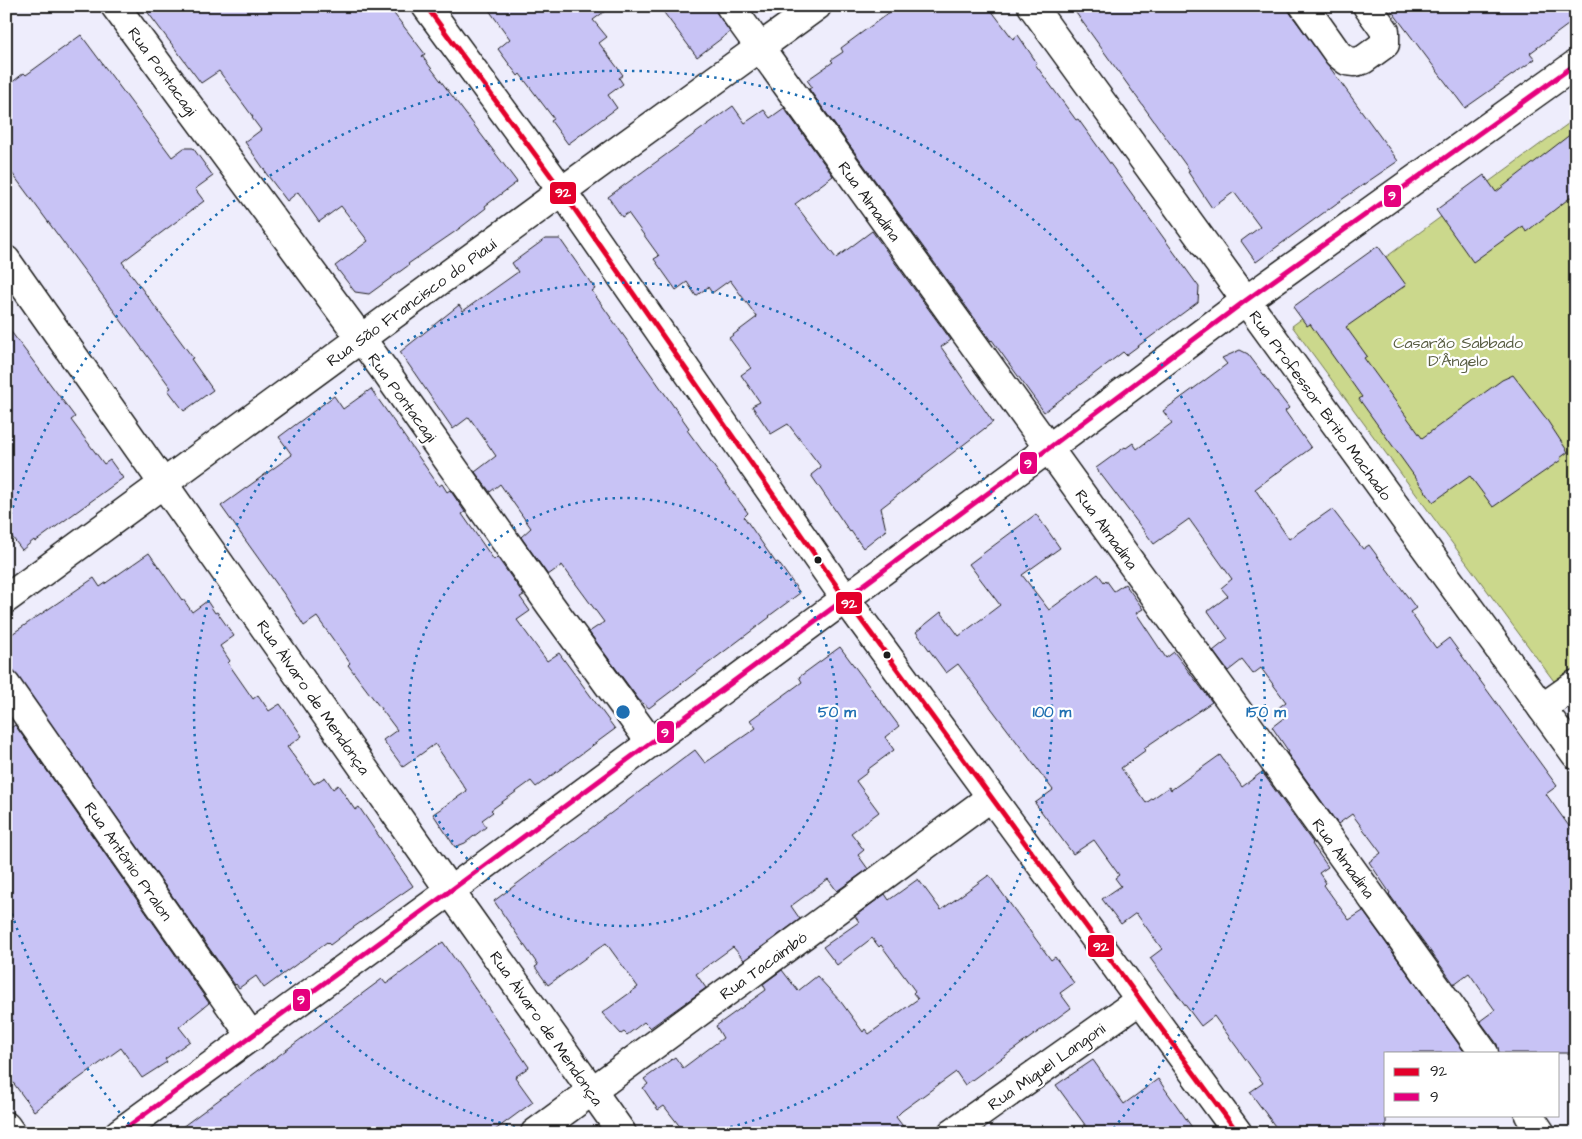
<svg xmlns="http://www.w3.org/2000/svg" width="1582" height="1139" viewBox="0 0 1582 1139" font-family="'Architects Daughter',sans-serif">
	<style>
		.green { fill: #cbd88c; stroke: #747a54 }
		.building { fill: #c8c3f5; stroke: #1c1c1c }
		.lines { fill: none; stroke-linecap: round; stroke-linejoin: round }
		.minor-casing { stroke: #1c1c1c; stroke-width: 31 }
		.minor { stroke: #fff; stroke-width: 28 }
		.bus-1-casing { stroke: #fff; stroke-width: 9 }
		.bus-2-casing { stroke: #fff; stroke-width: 9 }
		.bus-1 { stroke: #e4002b; stroke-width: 5 }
		.bus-2 { stroke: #e5007d; stroke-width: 5 }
		.ring { fill: none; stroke: #1f6fb2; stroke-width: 2.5; stroke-dasharray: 2.5 5 }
		.bus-dot { fill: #1c1c1c; stroke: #fff; stroke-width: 2 }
		.labels { text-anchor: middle; stroke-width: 4.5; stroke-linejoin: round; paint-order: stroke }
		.street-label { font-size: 16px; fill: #1c1c1c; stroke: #fff }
		.park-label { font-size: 16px; fill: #595e43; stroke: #fff }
		.centre { fill: #1f6fb2; stroke: #fff; stroke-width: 2.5 }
		.ring-label { font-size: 15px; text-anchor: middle; font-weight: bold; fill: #1f6fb2; stroke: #fff; stroke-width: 4.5; stroke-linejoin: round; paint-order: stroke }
		.line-badge { stroke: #fff; stroke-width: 2 }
		.badge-label { font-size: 14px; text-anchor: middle; font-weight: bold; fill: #fff }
	</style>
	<rect width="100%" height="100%" fill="#eeedfc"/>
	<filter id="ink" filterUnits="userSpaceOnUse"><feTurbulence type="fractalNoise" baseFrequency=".02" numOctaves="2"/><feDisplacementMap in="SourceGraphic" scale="10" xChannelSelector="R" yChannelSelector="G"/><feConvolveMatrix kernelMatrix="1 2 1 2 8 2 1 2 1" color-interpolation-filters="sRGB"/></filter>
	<g filter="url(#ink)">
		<path class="green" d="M1576,118v558l-17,12 -267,-362z"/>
		<g class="building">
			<path d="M143,6h245l37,48 -3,2 95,126 -32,24 1,2 -30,23 -48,33 1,1 -40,29 -14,-2 -20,-26 33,-25 -27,-35 -22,16 -21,-30 -11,9 -22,-29h1l-21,-30 16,-12 -9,-12 1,-1 -34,-46 -18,12z"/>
			<path d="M486,6h126l-19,14 14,17 -8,6 24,32 -4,3 4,6 -15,11 9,13 -49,36 -17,-23 3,-2 -34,-45 -2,2 -20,-27 12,-10z"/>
			<path d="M659,6h53l18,26 -33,25z"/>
			<path d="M898,6h90l25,33 5,-4 19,28 -2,1 41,56 2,-1 121,168 -1,15 -72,53 -3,-3 -79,60 -52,-72 -1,1 -182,-252 3,-2 -5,-7 26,-18 -2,-2 12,-8 -2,-4z"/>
			<path d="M1071,6h214l113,155 -54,37 -88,64 -15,-21 19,-14 -26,-35 -22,16 -24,-36 2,-1z"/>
			<path d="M1388,6h188v13l-46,34 5,6 -70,49z"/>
			<path d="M81,35l91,122 12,-9h9l20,28 -18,13 9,12 -82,61 71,96 -2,1 22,31 -29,21 -16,-21 3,-2 -165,-223v-78l18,-14 2,2z"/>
			<path d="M733,106l12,17 19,-13 6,8 14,-10 49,68 -38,28 41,54 36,-27 79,109 -10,7 52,75 -112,86 5,22 -23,18 -12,-17 -1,1 -39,-57 10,-8 -33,-43 -17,10 -19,-28 8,-4 -19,-27 10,-7 -22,-30 28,-21 -27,-37 -18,13 -4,-6 -12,9 -9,-14 -11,8 -22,-31 5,-3 -31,-43 -6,4 -14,-20z"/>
			<path d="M1576,130v63l-50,39 -3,-6 -50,36 -37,-52 48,-35 12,17z"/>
			<path d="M545,239h15l35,50 -3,2 97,137 -2,2 61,83 -4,4 32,46 2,-1 22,31 -31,23 1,1 -121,91 -10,-8 -50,-68 15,-10 -42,-57 -14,10 -27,-38 10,-9 -31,-44 -10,8 -15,-20 21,-16 -27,-39 -16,12 -53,-77 59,-47 4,6 55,-39 -6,-9z"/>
			<path d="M1378,246l28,39 -60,42 21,29 -3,2 58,80 80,-58 11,-5 32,42 23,35 -8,6 1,2 -68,47 -23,-31 -37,26 -74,-103 3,-2 -52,-73 -3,2 -14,-19z"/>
			<path d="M6,325l69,92 -4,3 33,44 6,-4 13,18 -88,64 -1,-2 -12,10 -16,-21z"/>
			<path d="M1240,350l8,4 41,54 -4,3 26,37 -56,41 34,50 43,-30 31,40 6,-4 47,63 -6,4 26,36 13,-10 108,148 -11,8 30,42v217h-77l-2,-9 -17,-23 15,-11 -26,-37 -15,11 -65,-90 1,-1 -21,-31 12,-9 -29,-39 -14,10 -51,-71 2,-1 -17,-25 13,-10 -7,-9 8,-6 -25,-34 -8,6 -11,-14 -14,11 -15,-20 15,-12 -20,-28 20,-15 -7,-8 11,-9 -43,-60 -35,25 -58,-76 29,-21 1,1 7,-5 4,6 35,-26 -9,-12 64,-47 -5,-6z"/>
			<path d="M371,389l68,97 3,-2 5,8 3,-2 15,22 -3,2 32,46 3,-3 27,38 -4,2 10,14 -13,9 30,41 12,-8 56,76 -79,58 -5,-6 -40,29 2,2 -11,8 4,7 -21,16 -10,4 -22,-33 34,-23 -32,-47 -32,23 -20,-27 14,-10 -49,-65 2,-2 -33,-46 -13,9 -18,-29 -65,-91 71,-51 -13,-18 55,-41 9,13z"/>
			<path d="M1036,514l24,34 -38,27 27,35 49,-36 6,8 2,-2 8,11 11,-7 18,25 -7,4 30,45 8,-6 38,50 -68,46 2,2 -25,18 25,35 23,-16 2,3 49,-35 22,32 20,-15 51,71 -1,1 16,23 -9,6 7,10 -2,2 25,35 14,-9 102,142h-79v80h-106l-30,-41 13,-9 -49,-67 -13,10 -51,-68 12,-9 -26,-36 -15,11 -19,-25 19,-13 -6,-8 4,-3 -25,-35 -21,14 -38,-51 18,-13 -95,-126 -12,9 -30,-41 25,-20 18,24 41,-31 -31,-41z"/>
			<path d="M149,553l33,47 1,-1 9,13 15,-11 8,12 2,-1 17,24 -14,10 10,15 -2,2 25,36 5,-4 11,16 11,-7 22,32 -15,11 27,37 11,-7 8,12 5,-4 17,25 4,-3 54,79 -59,41 -24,18 -3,-3 -63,46 -8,-12 -17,12 -3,-4 -1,1 -229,-325v-22l88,-60 6,9z"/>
			<path d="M840,647l59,79 -14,11 9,13 -27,20 1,2 -12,9 23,31 -28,21 13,17 -6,5 10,14 -31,22 -9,-12 -37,27 9,13 -56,41 -11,-13 -37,27 10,14 -56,40 -6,-6 -17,13 -3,-3 -3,2 -19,-21 36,-26 -32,-44 -58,42 -13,-18 3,-2 -44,-64 201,-151 10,13 51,-35 -6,-8 52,-38 -3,-5z"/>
			<path d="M15,725l194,278 -30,24 11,14 -25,18 2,3 -25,16 -21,-30 -87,63 -28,-38v-342z"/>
			<path d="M989,875l62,85 4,-3 19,26 -14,10 11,15 -106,77 -9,-13 -54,39 -6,6 12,16h-223l-21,-27 -6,4 -15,-22 5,-4 -4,-5 31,-22 8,11 40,-30 -7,-12 50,-36 -3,-6 19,-14 16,21 19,-15 24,26 22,30 2,-3 4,5 49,-35 -5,-6 2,-2 -34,-46 -2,2 -7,-9 -35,27 -14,-18 36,-25 -4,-6 30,-22 4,6 29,-21 23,31z"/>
			<path d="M443,942l86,125 -14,10 18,25 -42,31h-317l208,-154 4,5z"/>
			<path d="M1093,1060l31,44 34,-25 38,54h-105l-35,-48z"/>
		</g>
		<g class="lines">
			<g class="minor-casing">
				<g id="minor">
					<path d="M115,6l270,365 166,235 100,137"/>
					<path d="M426,6l136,185 283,407 393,535"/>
					<path d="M730,6l754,1047"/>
					<path d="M1032,6l544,749"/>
					<path d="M1304,6l34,48 9,7 8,1 8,-2 22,-16v-13l-18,-25"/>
					<path d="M6,260l444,631 172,242"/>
					<path d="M6,599l556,-408 255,-185"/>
					<path d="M6,685l246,352"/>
					<path d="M1542,708l34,-24"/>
					<path d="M1529,1115l12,18"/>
					<path d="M6,1126l5,7"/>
					<path d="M119,1133l331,-242 599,-443 196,-147 331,-237"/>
					<path d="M535,1133l456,-336"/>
					<path d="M952,1133l188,-133"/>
				</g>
			</g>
			<use href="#minor" class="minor"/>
			<g class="bus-1-casing">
				<path id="bus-1" d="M426,6l136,185 283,407 393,535"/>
			</g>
			<g class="bus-2-casing">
				<path id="bus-2" d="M119,1133l331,-242 599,-443 196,-147 331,-237"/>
			</g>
			<use href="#bus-1" class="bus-1"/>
			<use href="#bus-2" class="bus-2"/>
		</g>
	</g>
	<g class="ring">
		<circle cx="623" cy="712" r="214"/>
		<path d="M537 1132A429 429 0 1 1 709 1132"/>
		<path d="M134 1130A643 643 0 0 1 6 895M6 529A643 643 0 1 1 1112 1130"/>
	</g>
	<g class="bus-dot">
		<circle cx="818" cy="560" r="4.5"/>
		<circle cx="887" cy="655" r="4.5"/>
	</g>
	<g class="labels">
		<g class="street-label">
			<text transform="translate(163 71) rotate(54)" y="6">Rua Pontacagi</text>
			<text transform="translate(870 201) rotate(54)" y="6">Rua Almadina</text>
			<text transform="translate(411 302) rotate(-36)" y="6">Rua São Francisco do Piauí</text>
			<text transform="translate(403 397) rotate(54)" y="6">Rua Pontacagi</text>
			<text transform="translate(1321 405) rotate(54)" y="6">Rua Professor Brito Machado</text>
			<text transform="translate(1107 529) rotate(54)" y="6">Rua Almadina</text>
			<text transform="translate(314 697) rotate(55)" y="6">Rua Álvaro de Mendonça</text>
			<text transform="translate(1344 858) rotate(54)" y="6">Rua Almadina</text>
			<text transform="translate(129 861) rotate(55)" y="6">Rua Antônio Pralon</text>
			<text transform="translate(763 965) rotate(-36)" y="6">Rua Tacaimbó</text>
			<text transform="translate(547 1028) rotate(55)" y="6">Rua Álvaro de Mendonça</text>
			<text transform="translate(1046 1066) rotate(-35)" y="6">Rua Miguel Langoni</text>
		</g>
		<g class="park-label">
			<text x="1458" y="348">Casarão Sabbado<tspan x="1458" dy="18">D'Ângelo</tspan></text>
		</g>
	</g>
	<circle cx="623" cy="712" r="8" class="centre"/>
	<g class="ring-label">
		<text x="837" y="717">50 m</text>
		<text x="1052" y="717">100 m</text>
		<text x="1266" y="717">150 m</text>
	</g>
	<g class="line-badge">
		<rect x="549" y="181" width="28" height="24" rx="5" fill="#e4002b"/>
		<rect x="1383" y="184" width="19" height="24" rx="5" fill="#e5007d"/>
		<rect x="1019" y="451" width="19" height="24" rx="5" fill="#e5007d"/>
		<rect x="835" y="591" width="28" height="24" rx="5" fill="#e4002b"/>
		<rect x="656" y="720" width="19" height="24" rx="5" fill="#e5007d"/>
		<rect x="1087" y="934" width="28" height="24" rx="5" fill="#e4002b"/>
		<rect x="292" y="988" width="19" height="24" rx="5" fill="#e5007d"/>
	</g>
	<g class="badge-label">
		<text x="563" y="197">92</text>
		<text x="1392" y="200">9</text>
		<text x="1028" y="468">9</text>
		<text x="849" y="608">92</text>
		<text x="665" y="737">9</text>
		<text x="1101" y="951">92</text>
		<text x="301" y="1004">9</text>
	</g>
	<rect width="1582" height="1139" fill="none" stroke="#fff" stroke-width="25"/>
	<rect x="12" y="12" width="1557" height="1114" fill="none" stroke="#1c1c1c" stroke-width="2" filter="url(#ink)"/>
	<rect x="1384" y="1052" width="175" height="65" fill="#ffffff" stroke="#a4a4a4"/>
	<rect x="1394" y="1068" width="25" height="8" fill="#e4002b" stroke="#a4a4a4"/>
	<text x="1430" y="1076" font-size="15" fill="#1c1c1c">92</text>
	<rect x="1394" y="1093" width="25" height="8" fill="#e5007d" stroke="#a4a4a4"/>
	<text x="1430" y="1102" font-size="15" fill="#1c1c1c">9</text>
</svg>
